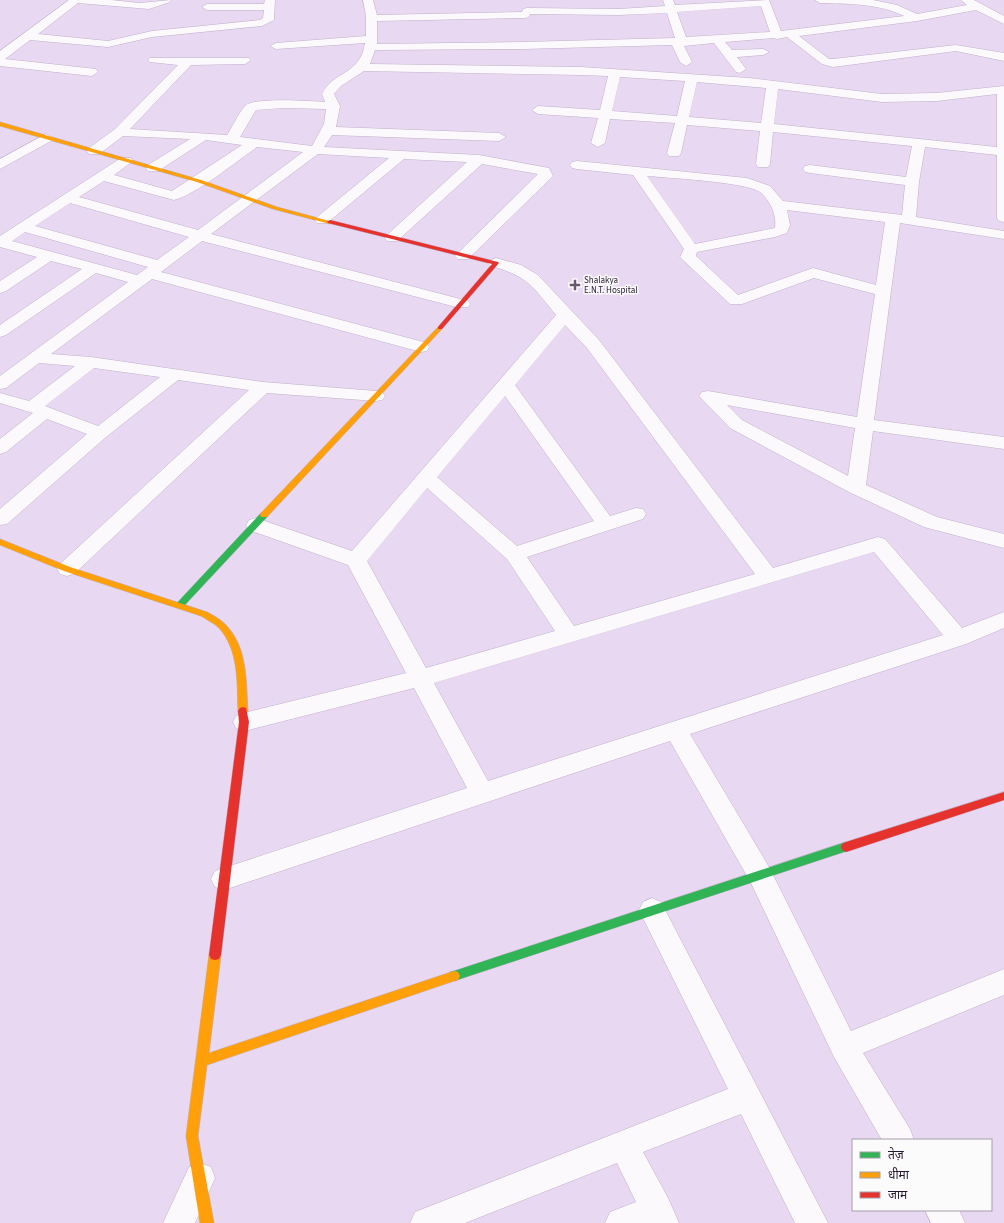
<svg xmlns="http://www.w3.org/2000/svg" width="1004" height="1223" viewBox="0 0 1004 1223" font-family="'Source Sans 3','Noto Sans Devanagari',sans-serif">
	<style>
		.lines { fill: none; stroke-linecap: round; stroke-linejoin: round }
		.street-casing { stroke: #bfb1c8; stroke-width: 1 }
		.fast-casing { stroke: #bfb1c8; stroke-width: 1 }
		.slow-casing { stroke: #bfb1c8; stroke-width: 1 }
		.jam-casing { stroke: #bfb1c8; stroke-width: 1 }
		.street { fill: #fcf9fd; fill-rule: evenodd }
		.fast { fill: #30b455; fill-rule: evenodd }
		.slow { fill: #ff9f0a; fill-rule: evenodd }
		.jam { fill: #e5322d; fill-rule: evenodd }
		.poi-dot { fill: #695a71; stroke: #fbfbfb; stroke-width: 1.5 }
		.labels { text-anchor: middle; stroke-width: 3; stroke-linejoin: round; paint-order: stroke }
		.far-poi-label { font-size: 9px; fill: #24162c; stroke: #fbfbfb; text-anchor: start }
	</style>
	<rect width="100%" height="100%" fill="#e8d8f2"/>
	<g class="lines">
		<g class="street-casing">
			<g id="street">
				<path d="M69,0h42l29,3 31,-3 -1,2 -21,7 -71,-6 -40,31 70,7 44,-10 108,-11 3,-2 1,-8h-57l-5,-3 5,-3h57l1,-4h10l-1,20 -12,6 -110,11 -44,10 -78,-7 -25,19 91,10 2,3 -6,4 -92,-10v-15z"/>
				<path d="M363,0h10l4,15 145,-3 1,-3 4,-1 92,1 46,-3 -2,-6h10l2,5 94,-5 12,31 123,-15c-26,-13 -56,-12 -84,-13l-5,-3h58l24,5 20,9 50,-9 -6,-5h13l30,16v8l-28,-14 -59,11 -118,15 30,23h4l123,-14 48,8v8l-48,-10 -123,16 -11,-3 -35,-27 -10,2 -4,-1 -48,4 7,8 31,-1 6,3 -6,3 -26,2 9,12 -6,4 -4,-1 -22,-29 -30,3 8,16 -6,4 -6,-4 -8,-17 -149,4 -148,1 -5,14 211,3 168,11 133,16 55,-1 67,-7v136l-5,-1 -2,-3v-63l-72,-8 -6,35 -3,35 88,14v8l-104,-16 -26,197 130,17v12l-131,-18 -7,54 71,32 67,17v14l-80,-21 -75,-35 -119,-64 -31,-32 3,-4 6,-1 149,26 18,-123 -61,-16 -72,26h-12l-47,-44 -3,-3 4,-8 -51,-74 -56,-6 -5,-1 -2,-3 2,-3 5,-1 170,17 23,8 13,15 119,14 3,-30 -95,-12 -5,-1 -2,-3 2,-3 5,-1 96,12 6,-31 -139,-14 -3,32 -2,3h-10l-2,-3 4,-33 -73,-6 -6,28 -2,3h-10l-2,-3 8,-30 -65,-4 -5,24 -7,4 -7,-4 7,-25 -60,-4 -6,-4 6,-4 62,4 8,-34 -27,-1 -217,-4 -23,15 -7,8 6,12 -4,21 163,6 7,4 -7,4 -167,-6 -8,12 155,8 70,13 4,8 -85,83h-10l-3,-3 3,-3 80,-79 -56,-10 -85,77h-10l-2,-3 2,-3 80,-73 -63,-3 -77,64h-10l-2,-3 2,-3 72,-59 -71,-4 -107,80 257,67 2,3 -2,3h-12l-254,-66 -41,31 266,71 2,4 -2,4 -6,1 -269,-73 -101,75 40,3 172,25 113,9 6,1 3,4 -3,4 -6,1 -109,-8 -193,181 -7,2 -7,-2 -3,-5 3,-5 189,-174 -71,-10 -72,57 -99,87 -7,1v-16l87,-75 -40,-15 -41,33 -6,2v-15l33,-26 -33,-10v-10l29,8 46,-35 -36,-3 -33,25 -6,1v-13l128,-94 -32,-9 -90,62 -6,2v-12l82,-56 -31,-8 -45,30 -6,2v-12l37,-24 -37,-10v-11l121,-78h10l2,3 -19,14 58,16 70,-46 -36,-5 -48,31h-10l-2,-3 2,-3 42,-26 -67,-3 -24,18h-10l-2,-3 2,-3 26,-19 63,-64 -28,-3 -2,-2 2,-2h99l2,2 -6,4 -54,1 -61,64 97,6c6,-9 11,-21 18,-29 8,-9 66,-5 80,-4l-3,-8c12,-24 38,-18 43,-51l-89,6 -6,-3 6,-3 90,-7v-20zM761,6l9,26 -84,5 -9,-25zM667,13l8,25 -152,4 -146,2v-23l148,-3 4,-1 1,-3 89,1zM620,77l65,4 -8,35 -65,-5zM697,82l69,6 -5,35 -72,-6zM778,89l104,13 55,-1 60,-7v53l-223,-23zM284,108l42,1 -2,15 -12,22 -72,-9 16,-27zM257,147l46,5 -105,78 -119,-33 25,-16 70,19c21,-5 63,-39 83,-53zM647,176c22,2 99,6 113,16 10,8 17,23 15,36l-80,16zM70,203l119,34 -32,23 -122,-34zM787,210l98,12 -9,63 -63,-17 -75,27 -42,-39 1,-4 78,-15 12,-4 3,-8zM25,232l123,35 -11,8 -125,-34zM94,368l66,9 -62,49 -53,-20zM727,405l128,23 -7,48 -106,-56z"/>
				<path d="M46,134l7,4 -2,3 -51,28v-10z"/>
				<path d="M496,258l25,7 17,10 61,65 174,228 105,-31 7,2 77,89 42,-16v16l-38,16 -276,90 79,133 82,164 153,-62v26l-141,58 47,76 4,11h-32l-48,-83 -83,-174 -81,-142 -446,149 -9,-3 -4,-8 4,-8 9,-3 243,-80 -53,-100 -170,43 -8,-3 -3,-6 3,-6 8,-3 162,-40 -58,-108 -99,-35 -3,-5 3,-5 7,-2 96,33 204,-236c-23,-28 -28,-39 -65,-49l-3,-3 3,-3zM565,325l22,23 168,226 -181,52 -47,-69 116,-38 3,-5 -3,-5 -7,-1 -26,8 -95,-131zM505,396l89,125 -77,25 -80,-69zM427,488l80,71 48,72 -129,37 -59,-107zM874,552l69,83 -455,146 -54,-98z"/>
				<path d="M652,898l9,4 167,321h-33l-54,-109 -98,38 25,46 11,25h-74l5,-11 26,-10 -19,-39 -152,60h-55l5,-11 313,-123 -89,-179 4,-8z"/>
				<path d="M200,1163l11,4 4,11 -20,45h-32l26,-56z"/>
				<path d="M925,1210h34l6,13h-34z"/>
			</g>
		</g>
		<g class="fast-casing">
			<g id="fast">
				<path d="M264,512l3,1 1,2 -1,2 -84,90h-6l-1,-2 1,-2 84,-90z"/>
				<path d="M846,842l4,2 1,3 -1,3 -396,131 -4,-1 -2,-4 2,-4 4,-1z"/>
			</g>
		</g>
		<g class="slow-casing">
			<g id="slow">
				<path d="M0,122l201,58 76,27 56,15 -3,2 -57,-15 -76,-27 -197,-56z"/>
				<path d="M440,326l2,1v2l-175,188h-6l-1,-2 1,-2 177,-186z"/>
				<path d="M0,539l70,28 137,45c6,3 13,7 18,12 23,23 21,57 23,87l-2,3h-6l-2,-3c-1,-28 1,-61 -19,-83 -5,-5 -12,-8 -18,-12l-137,-45 -64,-26z"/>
				<path d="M215,950l4,1 2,4 -12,98 245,-82 4,1 2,4 -2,4 -4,1 -247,84 -9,71 16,87h-14l-14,-87 23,-181 2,-4z"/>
			</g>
		</g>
		<g class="jam-casing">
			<g id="jam">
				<path d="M330,220l168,42 1,1 -57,66h-4v-2l54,-63 -164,-41 -1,-1z"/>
				<path d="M243,707l3,1 3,14 -28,233 -2,4 -4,1 -4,-1 -2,-4 30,-233 -1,-11 2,-3z"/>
				<path d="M1004,792v8l-158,52 -4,-2 -1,-3 1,-3 4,-2z"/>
			</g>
		</g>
		<use href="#street" class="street"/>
		<use href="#fast" class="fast"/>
		<use href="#slow" class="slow"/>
		<use href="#jam" class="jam"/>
	</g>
	<path class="poi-dot" d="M573 279h4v4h4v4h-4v4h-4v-4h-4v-4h4z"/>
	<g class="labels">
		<g class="far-poi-label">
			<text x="584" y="283">Shalakya<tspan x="584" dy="10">E.N.T. Hospital</tspan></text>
		</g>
	</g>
	<rect x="852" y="1139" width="140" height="72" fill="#fbfbfb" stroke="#a59fa8"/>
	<rect x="860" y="1152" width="20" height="6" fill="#30b455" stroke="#a59fa8"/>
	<text x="888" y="1159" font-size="12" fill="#24162c">तेज़</text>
	<rect x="860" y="1172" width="20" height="6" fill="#ff9f0a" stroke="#a59fa8"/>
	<text x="888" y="1179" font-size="12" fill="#24162c">धीमा</text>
	<rect x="860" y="1192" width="20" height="6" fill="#e5322d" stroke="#a59fa8"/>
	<text x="888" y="1199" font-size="12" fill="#24162c">जाम</text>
</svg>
